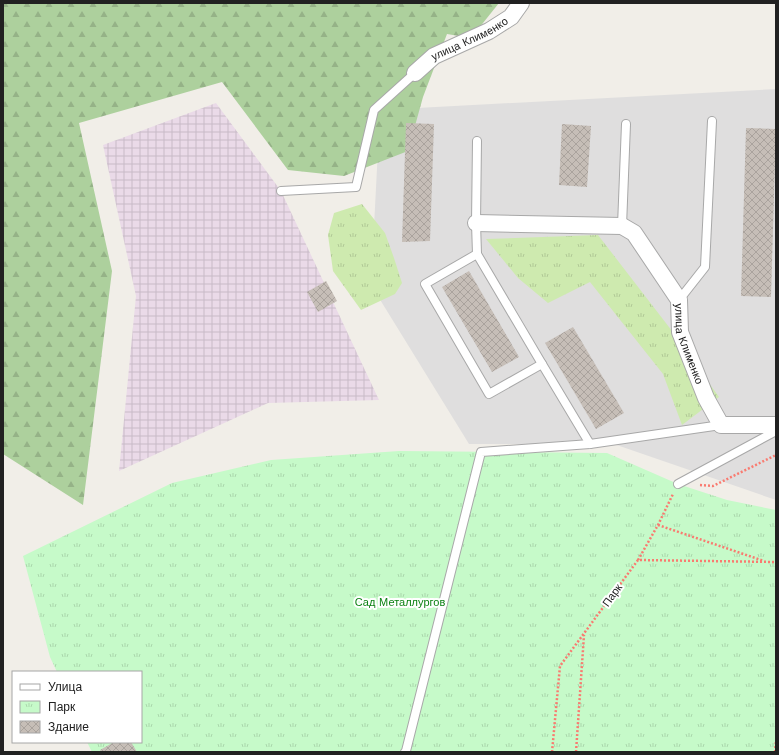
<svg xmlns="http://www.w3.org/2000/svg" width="779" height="755" viewBox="0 0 779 755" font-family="'Work Sans',sans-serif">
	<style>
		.residential { fill: #dfdede }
		.industrial { fill: url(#industrial-grid) }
		.grass { fill: url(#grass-tufts) }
		.forest { fill: url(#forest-firs) }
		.park { fill: url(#park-tufts) }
		.building { fill: url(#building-cross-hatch) }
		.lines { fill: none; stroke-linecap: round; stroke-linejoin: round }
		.lane-casing { stroke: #a8a8a8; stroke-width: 10 }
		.street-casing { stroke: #a8a8a8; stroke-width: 18 }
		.path { stroke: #f97b70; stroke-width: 2.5; stroke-dasharray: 2 2; stroke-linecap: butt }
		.lane { stroke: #fff; stroke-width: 8 }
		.street { stroke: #fff; stroke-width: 16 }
		.labels { text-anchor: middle; stroke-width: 4; stroke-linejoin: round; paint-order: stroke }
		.street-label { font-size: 11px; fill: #212121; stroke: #fff }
		.park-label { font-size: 11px; fill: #0c8213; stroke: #fff }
	</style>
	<defs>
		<pattern id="industrial-grid" width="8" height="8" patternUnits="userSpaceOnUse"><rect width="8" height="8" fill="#eadae8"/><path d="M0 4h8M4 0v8" fill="none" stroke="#c8bbc7"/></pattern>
		<pattern id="grass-tufts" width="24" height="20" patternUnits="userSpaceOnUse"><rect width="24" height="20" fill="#ceeaaf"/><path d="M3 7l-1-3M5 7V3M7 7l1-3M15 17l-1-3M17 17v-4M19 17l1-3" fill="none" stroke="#b1c896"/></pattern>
		<pattern id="forest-firs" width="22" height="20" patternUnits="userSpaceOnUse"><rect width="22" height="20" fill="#add09d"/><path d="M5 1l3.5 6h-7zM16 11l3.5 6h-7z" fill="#95b287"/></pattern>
		<pattern id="park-tufts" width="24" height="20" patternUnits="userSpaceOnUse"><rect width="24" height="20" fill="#c6fac9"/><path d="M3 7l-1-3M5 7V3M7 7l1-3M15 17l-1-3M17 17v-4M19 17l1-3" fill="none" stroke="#aad6ac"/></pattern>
		<pattern id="building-cross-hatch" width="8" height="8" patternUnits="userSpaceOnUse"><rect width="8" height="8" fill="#c6beb7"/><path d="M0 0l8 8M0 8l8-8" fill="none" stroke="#aaa39d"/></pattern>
	</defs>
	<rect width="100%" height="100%" fill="#f1eee8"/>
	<path class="residential" d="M776,89v411l-168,-58 -18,2h-121l-98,-159 9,-175z"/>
	<path class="industrial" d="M216,103l65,88 98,209 -111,3 -149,68 17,-175 -33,-151z"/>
	<g class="grass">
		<path d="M362,204l23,29 9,25 8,25 -7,11 -34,16 -28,-39 -5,-36 6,-22z"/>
		<path d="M598,235l71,92 50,70 -37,28 -19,-51 -73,-92 -42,21 -30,-25 -32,-39z"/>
	</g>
	<path class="forest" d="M3,3h496l-28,35 -24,-4 -24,63 -15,54 -64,25 -56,-6 -66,-88 -143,41 33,148 -29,234 -80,-51z"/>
	<path class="park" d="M399,451l208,2 71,31 49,16 49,10v242h-684l-5,-10h54v-70h-84l-7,-15 -27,-101 149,-73 99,-23z"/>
	<g class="building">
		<path d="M406,123l28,1 -4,117 -28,1z"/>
		<path d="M562,124l29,2 -4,61 -28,-2z"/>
		<path d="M746,128l30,1 -5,168 -30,-1z"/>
		<path d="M469,271l50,86 -27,15 -50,-85z"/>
		<path d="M326,281l11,20 -19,11 -11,-20z"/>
		<path d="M573,327l51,86 -28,16 -51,-86z"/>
		<path d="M114,742h17l6,10h-36l-1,-2z"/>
	</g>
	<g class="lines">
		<g class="lane-casing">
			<g id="lane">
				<path d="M477,141l-1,82 1,31 65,110 48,80"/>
				<path d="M281,191l75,-4 18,-77 41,-37"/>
				<path d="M622,226l4,-102"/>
				<path d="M477,254l-52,30 64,110 53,-30"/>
				<path d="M679,300l26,-33 7,-146"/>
				<path d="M678,484l98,-53"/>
				<path d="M405,752l1,-1 75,-299 109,-8 131,-19"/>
			</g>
		</g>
		<g class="street-casing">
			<g id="street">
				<path id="s1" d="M415,73l19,-17 55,-25 22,-14 10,-14"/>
				<path id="s2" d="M476,223l146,3 12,7 45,67 1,32 26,66 15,27h55"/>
			</g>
		</g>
		<g class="path">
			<path d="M700,485l13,1 63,-31"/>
			<path d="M658,525l106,36"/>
			<path d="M638,560l20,-35 15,-31"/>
			<path d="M552,752l8,-86 78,-106 138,2"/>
			<path d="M576,752l8,-117"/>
			<path d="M775,752l1,-11"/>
		</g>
		<use href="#lane" class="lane"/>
		<use href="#street" class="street"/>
	</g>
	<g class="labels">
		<g class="street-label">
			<text dy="4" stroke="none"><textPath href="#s1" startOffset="65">улица Клименко</textPath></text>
			<text dy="4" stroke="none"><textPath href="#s2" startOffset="286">улица Клименко</textPath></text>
			<text transform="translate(612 595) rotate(-54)" y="4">Парк</text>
		</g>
		<g class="park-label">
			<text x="400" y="606">Сад Металлургов</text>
		</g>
	</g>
	<rect width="779" height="755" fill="none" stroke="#212121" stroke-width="8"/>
	<rect x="12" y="671" width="130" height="72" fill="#ffffff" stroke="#a6a6a6"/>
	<rect x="20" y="684" width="20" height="6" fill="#ffffff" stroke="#a6a6a6"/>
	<text x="48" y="691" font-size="12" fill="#212121">Улица</text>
	<rect x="20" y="701" width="20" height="12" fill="url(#park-tufts)" stroke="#a6a6a6"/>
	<text x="48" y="711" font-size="12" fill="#212121">Парк</text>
	<rect x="20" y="721" width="20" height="12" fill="url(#building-cross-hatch)" stroke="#a6a6a6"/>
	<text x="48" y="731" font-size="12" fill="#212121">Здание</text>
</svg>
